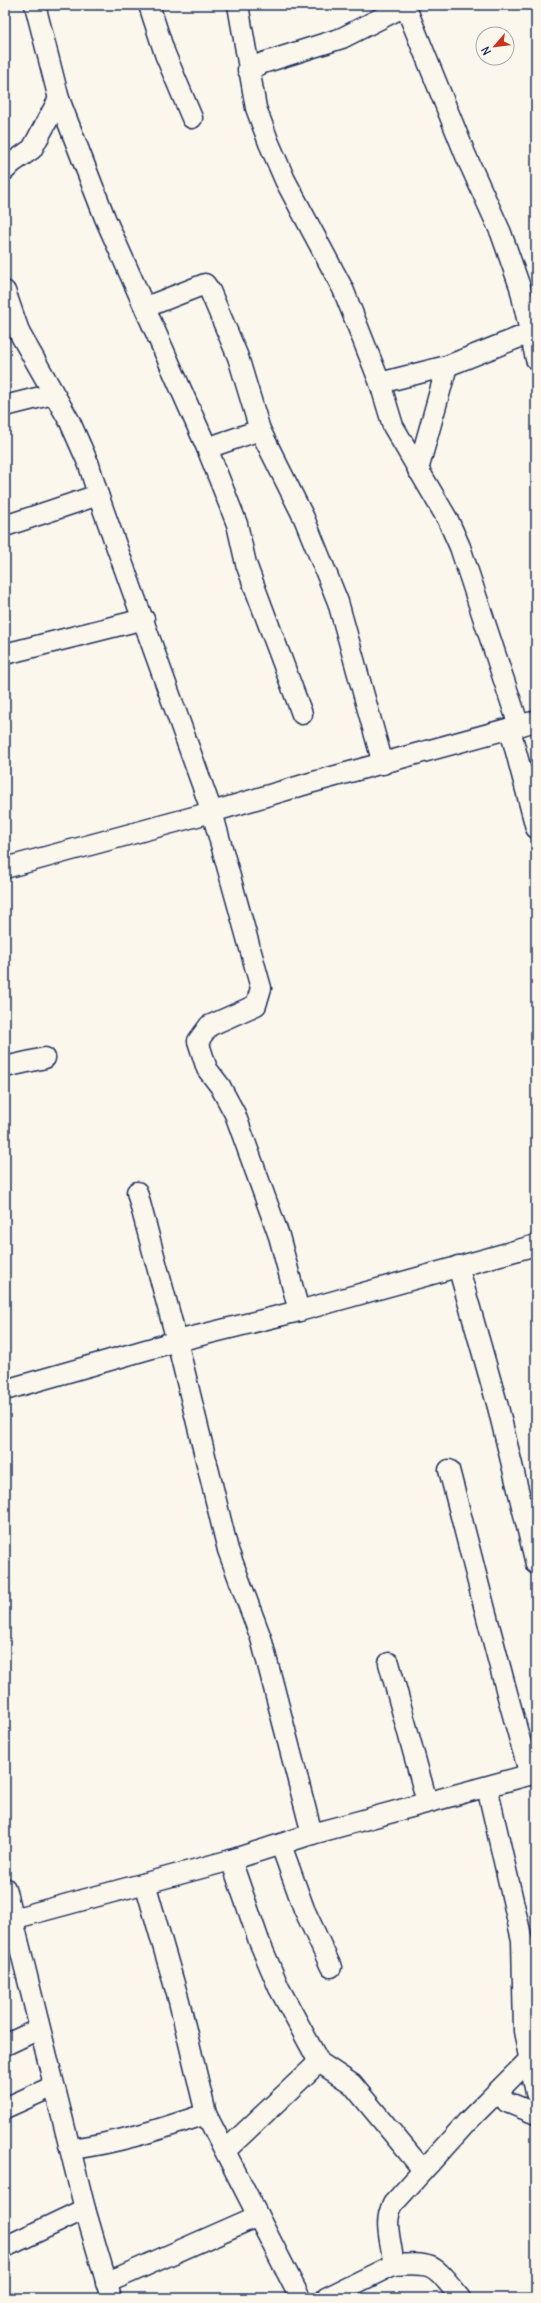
<svg xmlns="http://www.w3.org/2000/svg" width="541" height="2303" viewBox="0 0 541 2303" font-family="Delius,sans-serif">
	<style>
		.lines { fill: none; stroke-linecap: round; stroke-linejoin: round }
		.minor-casing { stroke: #1b2f5e; stroke-width: 23 }
		.minor { stroke: #fbf7ec; stroke-width: 20 }
	</style>
	<rect width="100%" height="100%" fill="#fbf7ec"/>
	<filter id="ink" filterUnits="userSpaceOnUse"><feTurbulence type="fractalNoise" baseFrequency=".025" numOctaves="2"/><feDisplacementMap in="SourceGraphic" scale="8" xChannelSelector="R" yChannelSelector="G"/><feConvolveMatrix kernelMatrix="1 2 1 2 8 2 1 2 1" color-interpolation-filters="sRGB"/></filter>
	<g filter="url(#ink)">
		<g class="lines">
			<g class="minor-casing">
				<g id="minor">
					<path d="M35,5l24,94 46,119 102,230 30,76 9,40 56,150"/>
					<path d="M149,5l16,49 27,64"/>
					<path d="M238,5l18,103 13,35 16,37 58,109 37,94 13,43 55,94 12,27 59,179"/>
					<path d="M405,5l61,151 35,77 19,54 16,72"/>
					<path d="M248,70l15,-7 79,-25 63,-32"/>
					<path d="M5,170l7,-7 20,-14 27,-50"/>
					<path d="M5,291l15,43 50,88 19,43 9,30 114,317 49,176 -5,17 -47,21 -11,15 9,28 13,17 15,28 44,122 20,75"/>
					<path d="M146,307l59,-23 5,7 28,66 22,73 44,88 34,84 45,162"/>
					<path d="M380,383l67,-17 83,-33"/>
					<path d="M5,406l48,-12"/>
					<path d="M207,448l53,-18"/>
					<path d="M418,470l29,-104"/>
					<path d="M5,526l93,-31"/>
					<path d="M5,654l139,-35"/>
					<path d="M510,729l26,99"/>
					<path d="M5,868l207,-56 98,-29 226,-62"/>
					<path d="M5,1067l40,-9"/>
					<path d="M137,1192l40,149 51,209 33,88 51,196"/>
					<path d="M458,1266l40,141 38,157"/>
					<path d="M5,1390l172,-49 122,-30 237,-66"/>
					<path d="M449,1470c27,102 51,204 81,305"/>
					<path d="M389,1663l38,139"/>
					<path d="M487,1787l35,153 2,91 12,62"/>
					<path d="M281,1845l23,64 27,58"/>
					<path d="M231,1860l28,81 20,47 40,74 33,22 71,86"/>
					<path d="M145,1883l34,118 27,113 94,184"/>
					<path d="M5,1888l80,321 26,89"/>
					<path d="M5,1921l226,-61 81,-26 224,-61"/>
					<path d="M5,2045l34,-16"/>
					<path d="M497,2093l10,9 29,12"/>
					<path d="M5,2108l49,-22"/>
					<path d="M71,2149c47,-6 90,-20 135,-35"/>
					<path d="M226,2150l93,-88"/>
					<path d="M5,2247l80,-38"/>
					<path d="M393,2265c45,-3 40,1 68,33"/>
					<path d="M106,2283l152,-67"/>
					<path d="M326,2298l67,-33c0,-21 -11,-41 0,-61l74,-82 61,-61 8,-2"/>
				</g>
			</g>
			<use href="#minor" class="minor"/>
		</g>
	</g>
	<rect width="541" height="2303" fill="none" stroke="#fbf7ec" stroke-width="20"/>
	<rect x="10" y="10" width="521" height="2283" fill="none" stroke="#1b2f5e" stroke-width="1.5" filter="url(#ink)"/>
	<g transform="translate(495 46) rotate(242)"><circle r="19" fill="#fbf7ec" stroke="#a1a7b3"/>
	<path d="M0-3L7 15L0 10L-7 15Z" fill="#c8321e"/>
	<text y="-6" font-size="11" font-weight="bold" text-anchor="middle" fill="#1b2f5e">N</text>
	</g>
</svg>
